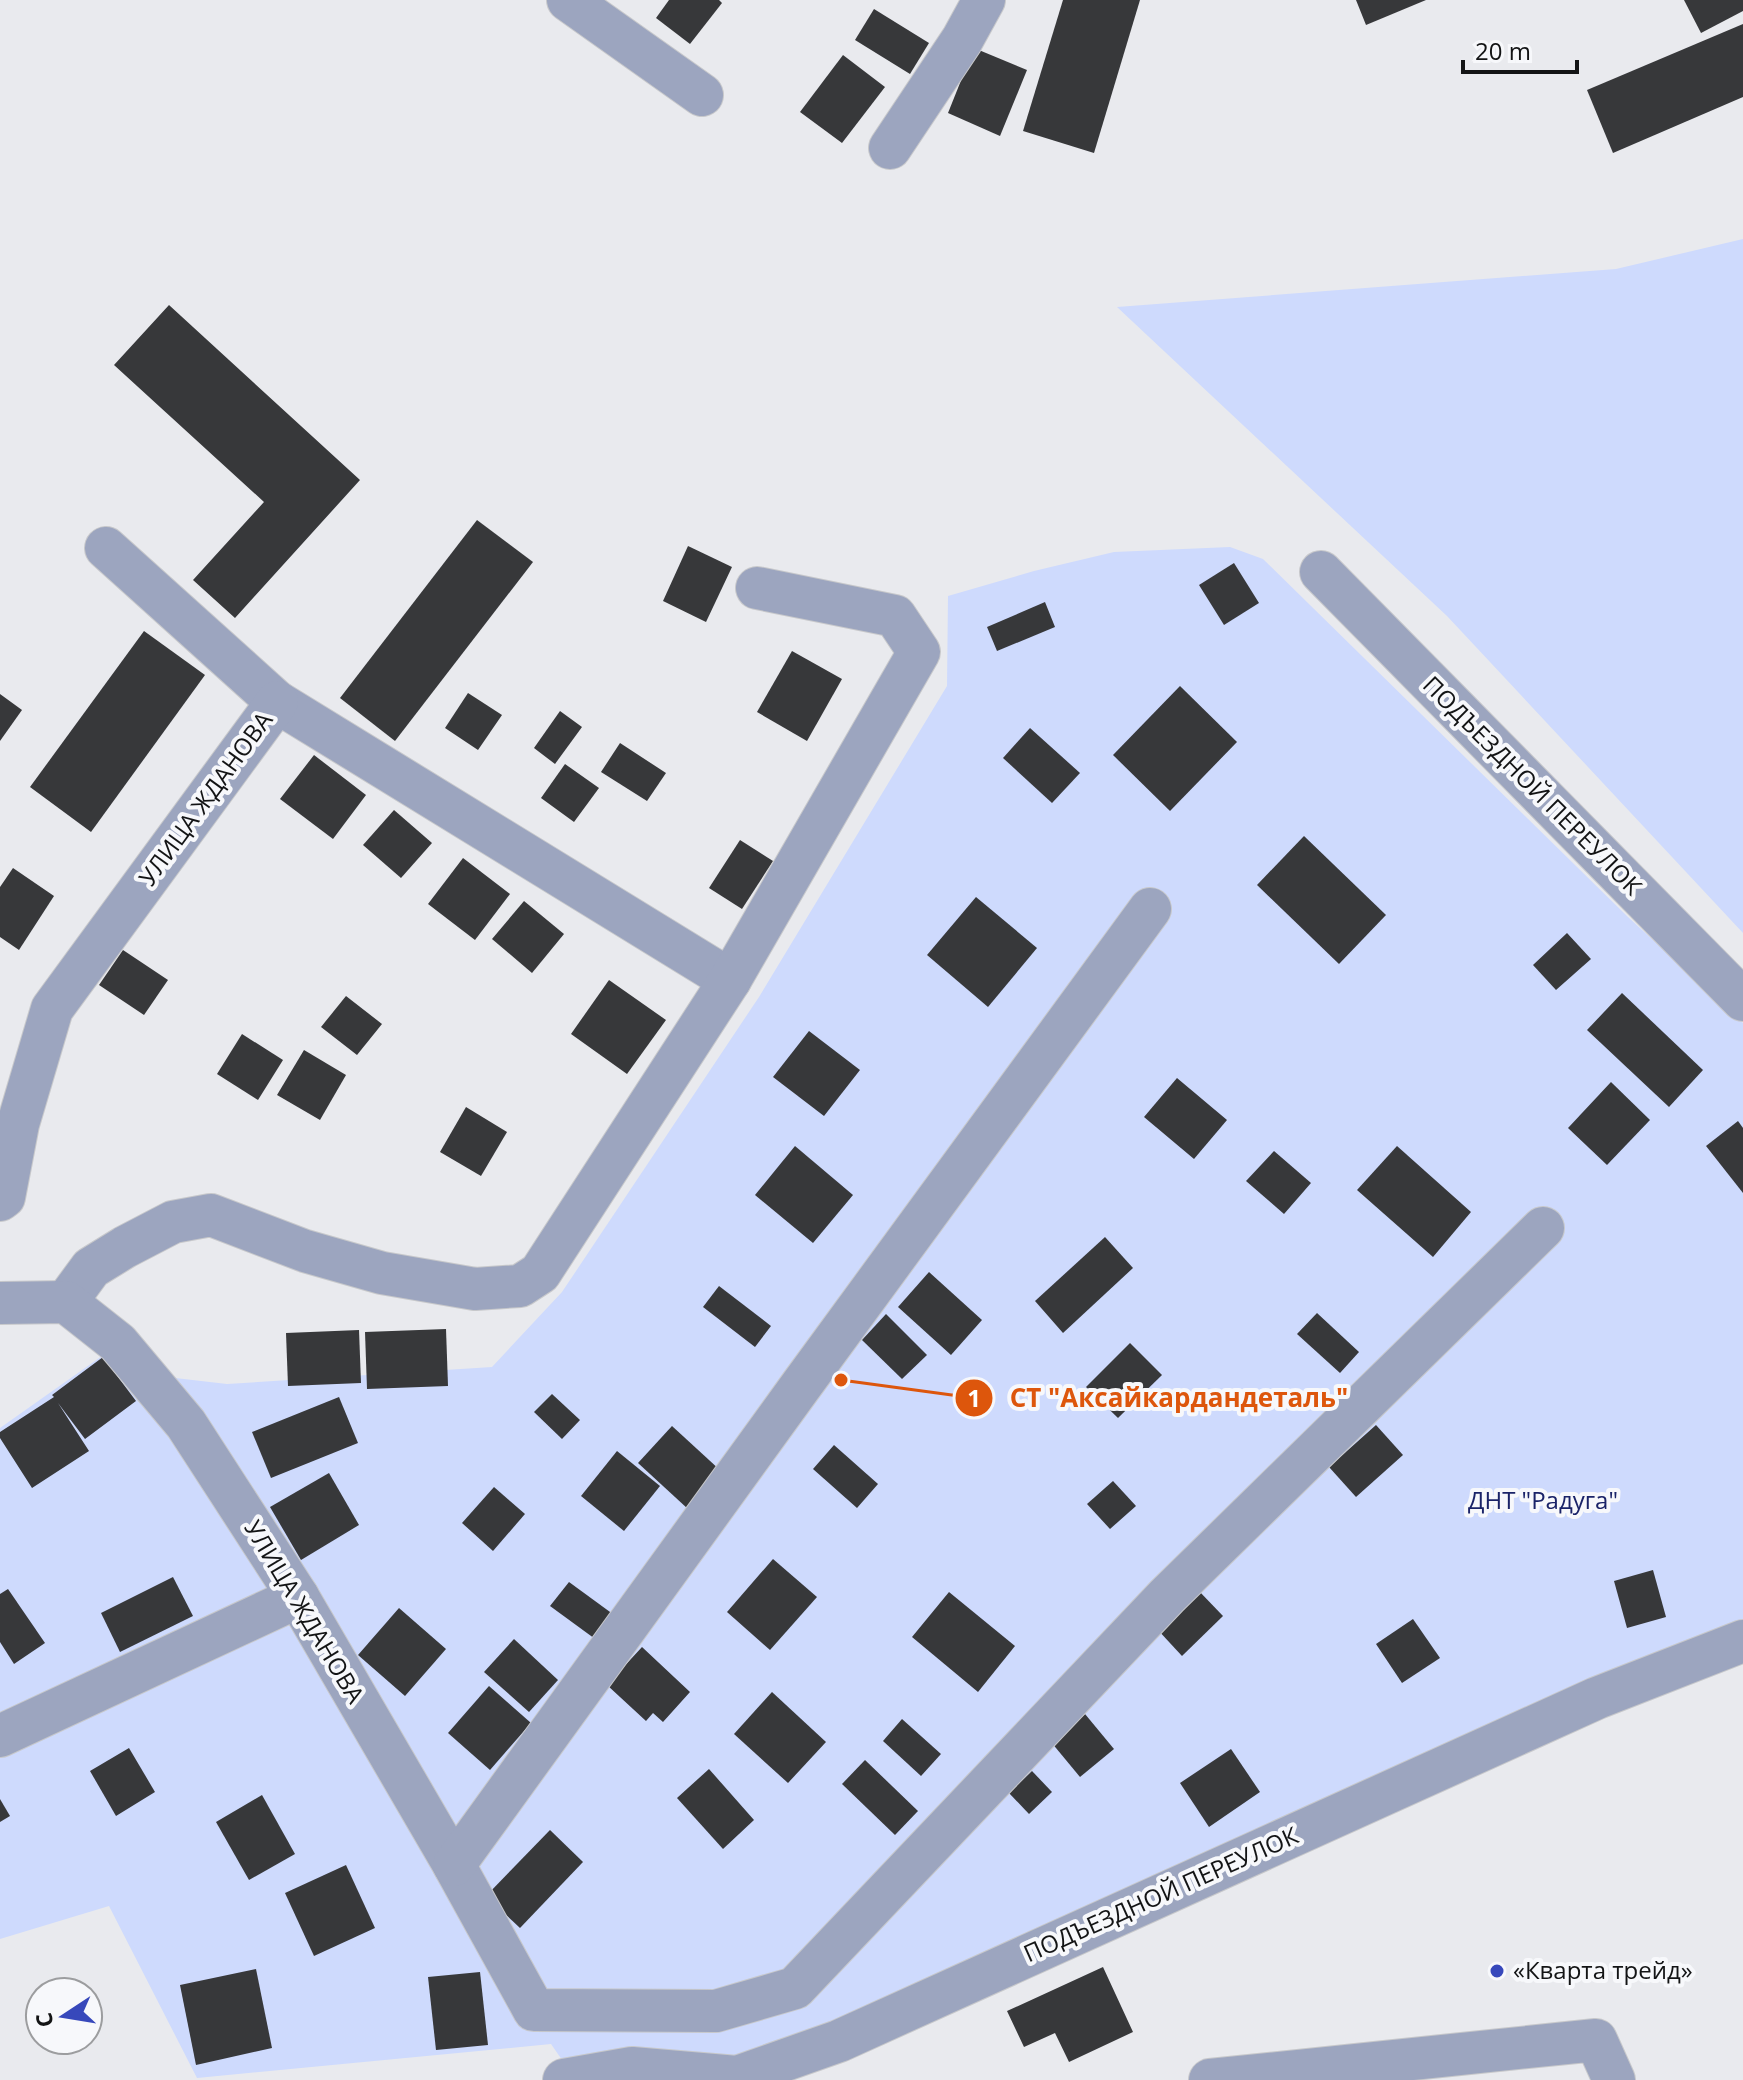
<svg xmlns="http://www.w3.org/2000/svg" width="1743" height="2080" viewBox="0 0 1743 2080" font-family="'Open Sans',sans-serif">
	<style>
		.green { fill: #cedafd }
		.building { fill: #37383a }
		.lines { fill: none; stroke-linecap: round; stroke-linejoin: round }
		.minor-casing { stroke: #c7c8cb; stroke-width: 44 }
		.minor { stroke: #9ca5bf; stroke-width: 42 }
		.poi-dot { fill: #3748bb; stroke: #f7f8fb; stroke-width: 3 }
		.labels { text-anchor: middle; stroke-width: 8; stroke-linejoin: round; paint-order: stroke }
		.street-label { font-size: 24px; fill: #131415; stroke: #f7f8fb }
		.park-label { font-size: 24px; fill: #1a2368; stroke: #f7f8fb }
		.poi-label { font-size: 24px; fill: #131415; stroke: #f7f8fb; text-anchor: start }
		.leader { fill: none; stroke: #dd560c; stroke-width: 3 }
		.callout-dot { fill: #dd560c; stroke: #f7f8fb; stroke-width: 3 }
		.mark-label { font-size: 24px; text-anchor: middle; font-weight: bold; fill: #fff }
		.callout-label { font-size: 26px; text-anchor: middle; font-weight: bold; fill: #dd560c; stroke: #f7f8fb; stroke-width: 8; stroke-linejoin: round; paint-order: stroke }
	</style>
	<rect width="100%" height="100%" fill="#e9eaee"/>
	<g class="green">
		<path d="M1743,239v694l-296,-317 -330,-309 499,-38z"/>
		<path d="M1230,547l33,12 365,358 115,106v616l-984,417 -183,24 -25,-36 -354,34 -88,-172 -109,33v-511l126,-89 32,37 69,8 265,-17 70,-75 197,-295 188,-311 1,-90 86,-25 80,-19z"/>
	</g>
	<g class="building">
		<path d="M669,0h50l3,3 -32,41 -34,-26z"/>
		<path d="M1063,0h77l-46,153 -71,-22z"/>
		<path d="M1356,0h70l-60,25z"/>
		<path d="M1684,0h59v11l-42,22z"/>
		<path d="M874,9l55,34 -19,31 -55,-34z"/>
		<path d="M1743,24v73l-130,56 -26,-63z"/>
		<path d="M974,48l53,22 -27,66 -52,-23z"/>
		<path d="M843,55l42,32 -43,56 -42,-31z"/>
		<path d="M169,305l191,175 -125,138 -42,-38 71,-78 -150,-137z"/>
		<path d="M477,520l56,42 -138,179 -55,-43z"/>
		<path d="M688,546l44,21 -26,55 -43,-21z"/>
		<path d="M1234,563l25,40 -35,22 -25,-40z"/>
		<path d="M1045,602l10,25 -58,24 -10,-24z"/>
		<path d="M144,631l61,44 -114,157 -61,-45z"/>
		<path d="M792,651l50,28 -35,62 -50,-29z"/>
		<path d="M1180,686l57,56 -67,69 -57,-56z"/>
		<path d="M468,693l34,22 -24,35 -33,-22z"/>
		<path d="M0,694l22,16 -22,31z"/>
		<path d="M560,711l22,16 -27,37 -21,-16z"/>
		<path d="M1030,728l50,45 -28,30 -49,-45z"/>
		<path d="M620,743l46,30 -19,28 -46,-29z"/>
		<path d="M314,755l52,40 -33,44 -53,-40z"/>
		<path d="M565,764l34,24 -25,34 -33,-24z"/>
		<path d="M394,810l38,33 -31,35 -38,-33z"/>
		<path d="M1304,836l82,79 -47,49 -82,-79z"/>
		<path d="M740,840l33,21 -31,48 -33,-21z"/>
		<path d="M463,858l47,36 -35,46 -47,-36z"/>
		<path d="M13,868l41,28 -35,54 -19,-13v-50z"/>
		<path d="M976,897l61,51 -49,59 -61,-52z"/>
		<path d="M524,901l40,33 -32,39 -40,-34z"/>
		<path d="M1567,933l24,26 -35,31 -23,-25z"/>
		<path d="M123,950l45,30 -24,35 -45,-30z"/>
		<path d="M609,980l57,40 -39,54 -56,-40z"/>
		<path d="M1622,993l81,77 -34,37 -82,-77z"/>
		<path d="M346,996l36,28 -25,31 -36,-28z"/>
		<path d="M809,1031l51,39 -36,46 -51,-39z"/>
		<path d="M242,1034l41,26 -25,40 -41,-26z"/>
		<path d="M304,1050l42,25 -26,45 -43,-25z"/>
		<path d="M1177,1078l50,42 -33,39 -50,-42z"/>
		<path d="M1611,1082l39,38 -43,45 -39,-37z"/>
		<path d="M466,1107l41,25 -26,44 -41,-24z"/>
		<path d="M1738,1121l5,7v65l-37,-47z"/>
		<path d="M795,1146l58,49 -40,48 -58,-48z"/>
		<path d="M1397,1146l74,66 -38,45 -76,-67z"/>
		<path d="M1274,1151l37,32 -27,31 -38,-33z"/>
		<path d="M1105,1237l28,31 -70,65 -28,-32z"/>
		<path d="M929,1272l53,48 -31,35 -53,-48z"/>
		<path d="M719,1286l52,40 -16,21 -52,-40z"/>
		<path d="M1317,1313l42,39 -19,21 -43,-39z"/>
		<path d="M886,1314l41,41 -25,24 -40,-39z"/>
		<path d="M446,1329l2,57 -81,3 -2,-57z"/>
		<path d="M359,1330l2,53 -73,3 -2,-53z"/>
		<path d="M1130,1343l32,32 -44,43 -32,-31z"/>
		<path d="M103,1357l33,44 -51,38 -27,-36 31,48 -57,37 -32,-50v-6l54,-35 -2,-2z"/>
		<path d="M552,1394l28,26 -18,19 -28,-27z"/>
		<path d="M339,1397l19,46 -87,35 -19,-46z"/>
		<path d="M1376,1425l27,30 -47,42 -27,-30z"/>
		<path d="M672,1426l49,45 -33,38 -50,-46z"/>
		<path d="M834,1445l44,39 -21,24 -44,-39z"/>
		<path d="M617,1451l43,35 -36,45 -43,-35z"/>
		<path d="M329,1473l30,52 -58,35 -31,-53z"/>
		<path d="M1113,1481l23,25 -26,23 -23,-25z"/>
		<path d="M494,1487l31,27 -32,37 -31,-28z"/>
		<path d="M773,1559l44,38 -47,53 -43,-38z"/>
		<path d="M1653,1570l13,47 -39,11 -13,-47z"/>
		<path d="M173,1577l20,39 -73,36 -19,-39z"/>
		<path d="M569,1582l52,38 -19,24 -52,-38z"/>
		<path d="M8,1589l37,54 -31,21 -14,-22v-48z"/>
		<path d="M1198,1590l25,26 -41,40 -25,-27z"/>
		<path d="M949,1592l66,54 -37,46 -66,-55z"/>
		<path d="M399,1608l47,41 -41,47 -47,-41z"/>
		<path d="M1413,1619l27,39 -38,25 -26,-39z"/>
		<path d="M514,1639l44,41 -29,32 -45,-40z"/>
		<path d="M642,1647l48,45 -27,30 -10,-9 -7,8 -39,-36z"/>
		<path d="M489,1686l42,37 -41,47 -42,-37z"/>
		<path d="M772,1692l54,50 -38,41 -54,-49z"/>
		<path d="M1085,1714l29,35 -34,28 -29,-35z"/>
		<path d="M902,1719l39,35 -20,22 -38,-35z"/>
		<path d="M129,1748l26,44 -39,24 -26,-45z"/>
		<path d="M1231,1749l29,43 -51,35 -29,-44z"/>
		<path d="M865,1760l53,51 -23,24 -53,-51z"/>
		<path d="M709,1769l45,51 -31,29 -46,-51z"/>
		<path d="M1032,1771l20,21 -23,22 -20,-21z"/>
		<path d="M262,1795l33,59 -46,26 -33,-58z"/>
		<path d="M0,1799l10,17 -10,6z"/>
		<path d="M550,1830l33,32 -63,66 -34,-32z"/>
		<path d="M346,1865l29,63 -61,28 -29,-63z"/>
		<path d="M1103,1967l30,65 -64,30 -14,-29 -31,14 -17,-36z"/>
		<path d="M256,1969l16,79 -76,17 -16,-80z"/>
		<path d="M480,1972l8,73 -52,5 -8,-73z"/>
	</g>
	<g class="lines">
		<g class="minor-casing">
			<g id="minor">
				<path d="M568,0l134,95"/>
				<path d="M890,148l72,-108 22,-40"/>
				<path d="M106,548l171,154 453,278"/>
				<path d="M1321,572l422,428"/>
				<path d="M0,1200l4,-3 14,-73 34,-115 225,-307"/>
				<path d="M66,1302l25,-34 34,-21 48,-25 38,-7 94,36 77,22 93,16 45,-3 20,-13 190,-293 189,-328 -24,-36 -138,-28"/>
				<path d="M0,1303l66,-1 52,41 68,81 112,173 156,268 80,145 182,1 79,-23 372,-392 376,-368"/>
				<path d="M0,1736l298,-139"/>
				<path d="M454,1865l346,-478 350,-478"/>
				<path d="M564,2080l68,-12 105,9 102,-36 758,-343 146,-57"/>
				<path d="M1210,2080l386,-40 18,40"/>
			</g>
		</g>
		<use href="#minor" class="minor"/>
	</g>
	<circle class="poi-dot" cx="1497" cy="1971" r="8"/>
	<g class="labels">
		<g class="street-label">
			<text transform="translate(1532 786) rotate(45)" y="8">ПОДЪЕЗДНОЙ ПЕРЕУЛОК</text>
			<text transform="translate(206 799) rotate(-54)" y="8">УЛИЦА ЖДАНОВА</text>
			<text transform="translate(304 1612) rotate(59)" y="8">УЛИЦА ЖДАНОВА</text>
			<text transform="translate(1161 1895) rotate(-24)" y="8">ПОДЪЕЗДНОЙ ПЕРЕУЛОК</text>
		</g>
		<g class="park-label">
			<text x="1543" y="1509">ДНТ "Радуга"</text>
		</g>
		<g class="poi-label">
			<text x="1513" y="1979">«Кварта трейд»</text>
		</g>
	</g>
	<path class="leader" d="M841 1380L974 1398"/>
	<g class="callout-dot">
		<circle cx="841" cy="1380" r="8"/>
		<circle cx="974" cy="1398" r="20"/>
	</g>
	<g class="mark-label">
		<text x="974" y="1407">1</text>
	</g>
	<g class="callout-label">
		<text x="1179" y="1407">СТ "Аксайкардандеталь"</text>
	</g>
	<g transform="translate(64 2016) rotate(258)"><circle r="38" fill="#f7f8fb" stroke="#9c9d9f" stroke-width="2"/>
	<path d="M0-6L14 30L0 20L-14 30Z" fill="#3748bb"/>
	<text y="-12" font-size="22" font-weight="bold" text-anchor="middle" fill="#131415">С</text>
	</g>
	<path d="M1463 60v12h114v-12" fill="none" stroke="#131415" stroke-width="4"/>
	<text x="1475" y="60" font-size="24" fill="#131415" stroke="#f7f8fb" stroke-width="6" paint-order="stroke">20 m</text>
</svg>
